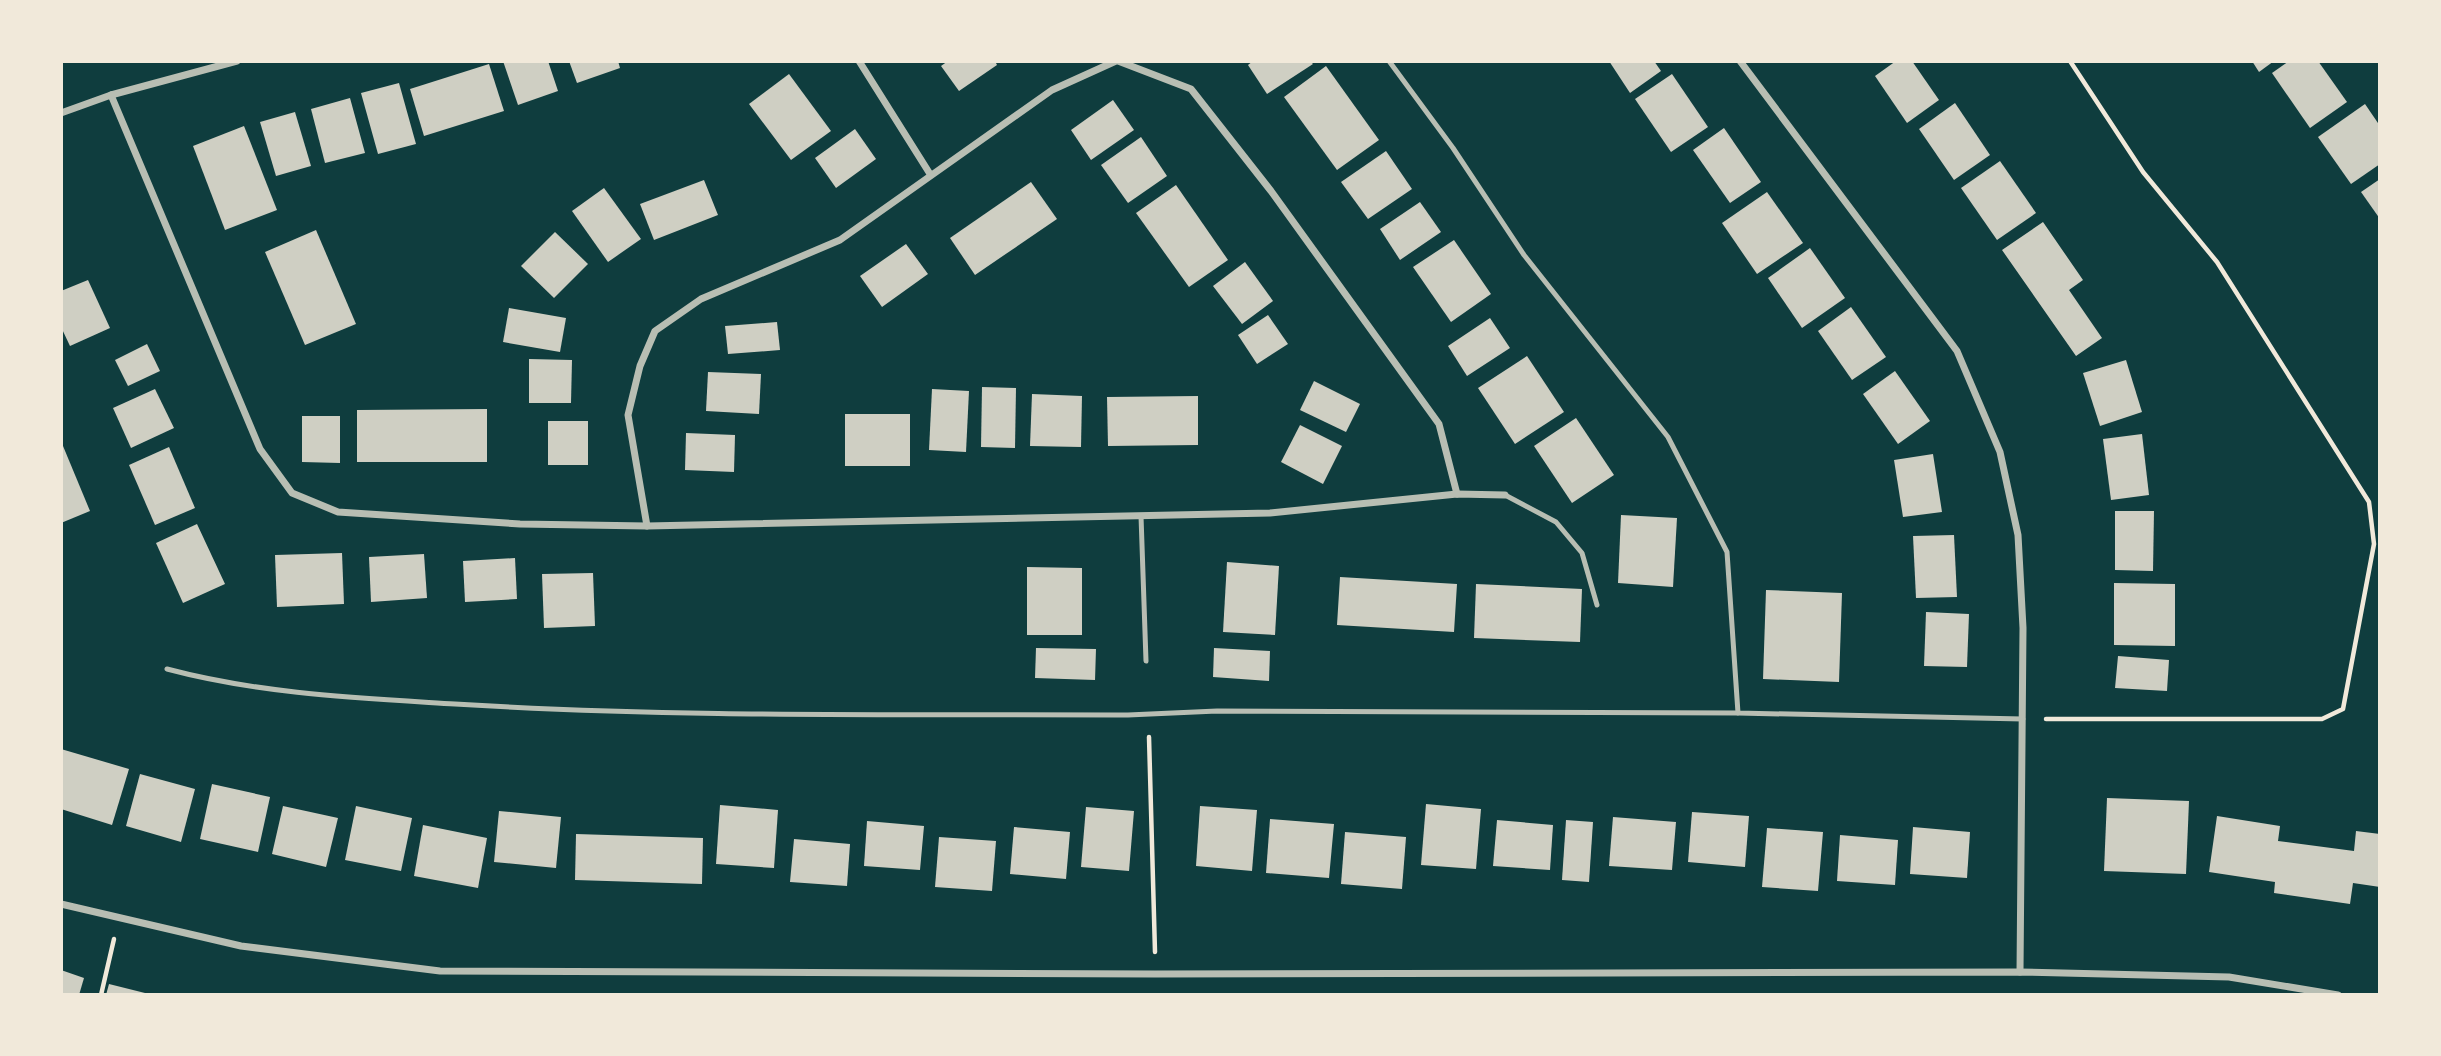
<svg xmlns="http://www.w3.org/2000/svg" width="2441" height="1056" viewBox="0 0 2441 1056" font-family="Barlow,sans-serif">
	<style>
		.building { fill: #cfcfc3 }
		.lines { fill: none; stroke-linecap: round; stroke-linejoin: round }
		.path { stroke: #f1e9da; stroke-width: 4.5 }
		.service { stroke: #b8beb3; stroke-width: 5 }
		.minor { stroke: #b8beb3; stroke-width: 7 }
	</style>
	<rect width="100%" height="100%" fill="#0f3d3e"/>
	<g class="building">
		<path d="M503,61h45l10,30 -40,14z"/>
		<path d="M569,61h49l2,7 -43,15z"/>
		<path d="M948,61h47l2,4 -38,26 -18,-25z"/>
		<path d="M1253,61h57l3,3 -46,30 -19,-29z"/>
		<path d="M1609,61h45l7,10 -31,22z"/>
		<path d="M1896,61h16l27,39 -32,23 -32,-47z"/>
		<path d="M2252,61h22l-15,11z"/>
		<path d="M2289,61h29l29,41 -37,26 -38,-55z"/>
		<path d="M489,64l15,47 -80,25 -14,-47z"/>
		<path d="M1326,66l53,74 -42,30 -53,-73z"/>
		<path d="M789,74l42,57 -40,29 -42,-56z"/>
		<path d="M1672,74l36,53 -37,25 -36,-53z"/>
		<path d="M399,83l17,61 -38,10 -17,-61z"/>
		<path d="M350,98l15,55 -40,10 -14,-54z"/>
		<path d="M1113,100l21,30 -43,30 -20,-30z"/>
		<path d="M1955,103l35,52 -36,25 -35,-51z"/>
		<path d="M2365,104l15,22v38l-29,20 -33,-47z"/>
		<path d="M295,112l16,54 -35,10 -16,-54z"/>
		<path d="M244,126l33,84 -52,20 -32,-84z"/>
		<path d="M1724,128l37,54 -31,21 -37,-53z"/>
		<path d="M855,129l21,30 -40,29 -21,-30z"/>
		<path d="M1141,137l26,39 -39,27 -27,-38z"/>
		<path d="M1386,151l26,38 -44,30 -27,-37z"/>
		<path d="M2000,161l36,52 -39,27 -36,-52z"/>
		<path d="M2380,179v40l-19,-27z"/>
		<path d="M704,180l14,35 -64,25 -14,-36z"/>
		<path d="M1031,182l26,37 -82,56 -25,-37z"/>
		<path d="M1176,185l52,75 -39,27 -53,-74z"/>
		<path d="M604,188l37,51 -33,23 -36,-51z"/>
		<path d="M1767,192l36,51 -46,31 -35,-51z"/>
		<path d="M1420,202l21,30 -41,28 -20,-31z"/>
		<path d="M2043,222l40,58 -14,10 33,48 -26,18 -74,-106z"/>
		<path d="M316,230l40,94 -51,21 -40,-93z"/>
		<path d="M555,232l33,32 -34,34 -33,-32z"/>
		<path d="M1454,240l37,54 -40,28 -38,-55z"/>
		<path d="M906,244l22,30 -46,33 -22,-31z"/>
		<path d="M1810,248l35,50 -43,30 -34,-50z"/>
		<path d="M1245,262l28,39 -31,23 -29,-38z"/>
		<path d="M88,280l22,48 -40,18 -9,-19v-36z"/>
		<path d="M1851,307l35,50 -34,23 -34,-49z"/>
		<path d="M509,308l57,10 -6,34 -57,-10z"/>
		<path d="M1268,315l20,29 -31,20 -19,-29z"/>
		<path d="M1490,318l20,30 -43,28 -19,-30z"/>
		<path d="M777,322l3,28 -52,4 -3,-28z"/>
		<path d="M147,344l13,27 -32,15 -13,-26z"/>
		<path d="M1527,356l37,56 -49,32 -37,-56z"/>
		<path d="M529,359l43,1 -1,43h-42z"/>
		<path d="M2126,360l16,52 -42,14 -17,-53z"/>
		<path d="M1895,371l35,50 -32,23 -35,-50z"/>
		<path d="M708,372l53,2 -2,40 -53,-3z"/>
		<path d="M1314,381l46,23 -14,28 -46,-22z"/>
		<path d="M982,387l34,1 -1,60 -34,-1z"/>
		<path d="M155,389l19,39 -43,20 -18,-40z"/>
		<path d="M932,389l37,2 -3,61 -37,-2z"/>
		<path d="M1032,394l50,2 -1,51 -51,-1z"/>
		<path d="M1198,396v49l-90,1 -1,-49z"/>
		<path d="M487,409v53h-130v-52z"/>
		<rect x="845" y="414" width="65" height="52"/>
		<path d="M302,416h38v47l-38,-1z"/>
		<path d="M1576,418l38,57 -42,28 -38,-57z"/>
		<rect x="548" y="421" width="40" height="44"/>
		<path d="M1300,425l42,21 -19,38 -42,-22z"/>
		<path d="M686,433l49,2 -1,37 -49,-2z"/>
		<path d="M2142,434l7,61 -38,5 -8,-61z"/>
		<path d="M63,446l27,65 -29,12v-76z"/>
		<path d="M169,447l26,61 -40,17 -26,-60z"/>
		<path d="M1933,454l9,58 -39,5 -9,-57z"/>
		<path d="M2115,511h39l-1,60 -38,-1z"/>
		<path d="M1621,515l56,3 -4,69 -55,-4z"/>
		<path d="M197,524l28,60 -42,19 -27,-60z"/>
		<path d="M1954,535l3,62 -41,1 -3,-62z"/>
		<path d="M342,553l2,51 -67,3 -2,-52z"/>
		<path d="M424,554l3,44 -56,4 -2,-45z"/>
		<path d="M515,558l2,41 -52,3 -2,-41z"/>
		<path d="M1227,562l52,4 -4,69 -52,-3z"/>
		<path d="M1027,567l55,1v67h-55z"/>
		<path d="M593,573l2,53 -51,2 -2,-54z"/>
		<path d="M1340,577l117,7 -3,48 -117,-7z"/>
		<path d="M2114,583l61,1v62l-61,-1z"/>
		<path d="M1476,584l106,5 -2,53 -106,-4z"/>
		<path d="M1766,590l76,3 -3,89 -76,-3z"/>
		<path d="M1926,612l43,2 -2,53 -43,-1z"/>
		<path d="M1036,648l60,1 -1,31 -60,-2z"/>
		<path d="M1214,648l56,3 -1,30 -56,-4z"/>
		<path d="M2118,656l51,4 -2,31 -52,-3z"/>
		<path d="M61,749l68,20 -17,56 -51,-16z"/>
		<path d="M140,774l55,15 -14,53 -55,-16z"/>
		<path d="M212,784l58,13 -12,55 -58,-13z"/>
		<path d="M2107,798l82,3 -3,73 -82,-3z"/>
		<path d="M1426,804l55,5 -5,60 -55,-4z"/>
		<path d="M720,805l58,5 -4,58 -58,-4z"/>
		<path d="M283,806l55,12 -12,49 -54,-13z"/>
		<path d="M356,806l56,12 -11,53 -56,-11z"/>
		<path d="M1200,806l57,4 -5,61 -56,-5z"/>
		<path d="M1086,807l48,4 -5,60 -48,-4z"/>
		<path d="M499,811l62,6 -5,51 -62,-6z"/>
		<path d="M1692,812l57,4 -4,51 -57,-5z"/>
		<path d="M2217,816l63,10 -2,15 76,10 2,-20 24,3v53l-27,-4 -3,21 -76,-11 1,-11 -66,-10z"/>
		<path d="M1613,817l63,5 -4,48 -63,-4z"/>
		<path d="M1270,819l64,5 -5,54 -63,-5z"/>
		<path d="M1497,820l56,5 -3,45 -57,-4z"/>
		<path d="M1566,820l27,2 -4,60 -27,-2z"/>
		<path d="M867,821l57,5 -4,44 -56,-4z"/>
		<path d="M423,825l64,13 -9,50 -64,-12z"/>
		<path d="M1014,827l56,5 -4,47 -56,-5z"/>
		<path d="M1913,827l57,5 -3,46 -57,-4z"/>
		<path d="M1767,828l56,4 -5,59 -56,-4z"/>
		<path d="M1345,832l61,5 -4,52 -61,-5z"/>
		<path d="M576,834l127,4 -1,46 -127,-4z"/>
		<path d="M1840,835l58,5 -3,45 -58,-4z"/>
		<path d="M939,837l57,4 -4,50 -57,-4z"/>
		<path d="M794,839l56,5 -3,42 -57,-4z"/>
		<path d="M61,970l23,8 -5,17h-18z"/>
		<path d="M109,984l40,10v1h-43z"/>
	</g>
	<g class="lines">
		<g class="path">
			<path d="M2046,719h276l21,-10 31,-165 -5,-42 -152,-240 -74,-90 -73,-111"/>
			<path d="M1149,737l6,215"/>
			<path d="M101,995l13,-56"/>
		</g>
		<g class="service">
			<path d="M1389,61l64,87 71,107 144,182 59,115 11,161 285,6"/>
			<path d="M1505,495l51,27 26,31 15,52"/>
			<path d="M1141,516l5,145"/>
			<path d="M167,669c94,25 192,29 288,35 224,14 449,10 673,11l89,-4 521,2"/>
		</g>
		<g class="minor">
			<path d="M859,61l71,113"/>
			<path d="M1118,61l73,28 80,102 168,233 18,70"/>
			<path d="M1740,61l217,290 43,101 18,83 5,93 -3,344"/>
			<path d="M111,95l149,354 32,44 46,19 182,12 127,2 623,-13 187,-19 48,1"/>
			<path d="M61,113l50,-18 126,-34"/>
			<path d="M647,526l-19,-111 12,-49 15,-35 46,-32 139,-59 212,-150 64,-29"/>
			<path d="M61,904l180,42 199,25 715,3 865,-2 209,5 109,18"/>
		</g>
	</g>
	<rect width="2441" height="1056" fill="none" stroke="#f1e9da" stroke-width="126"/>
</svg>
